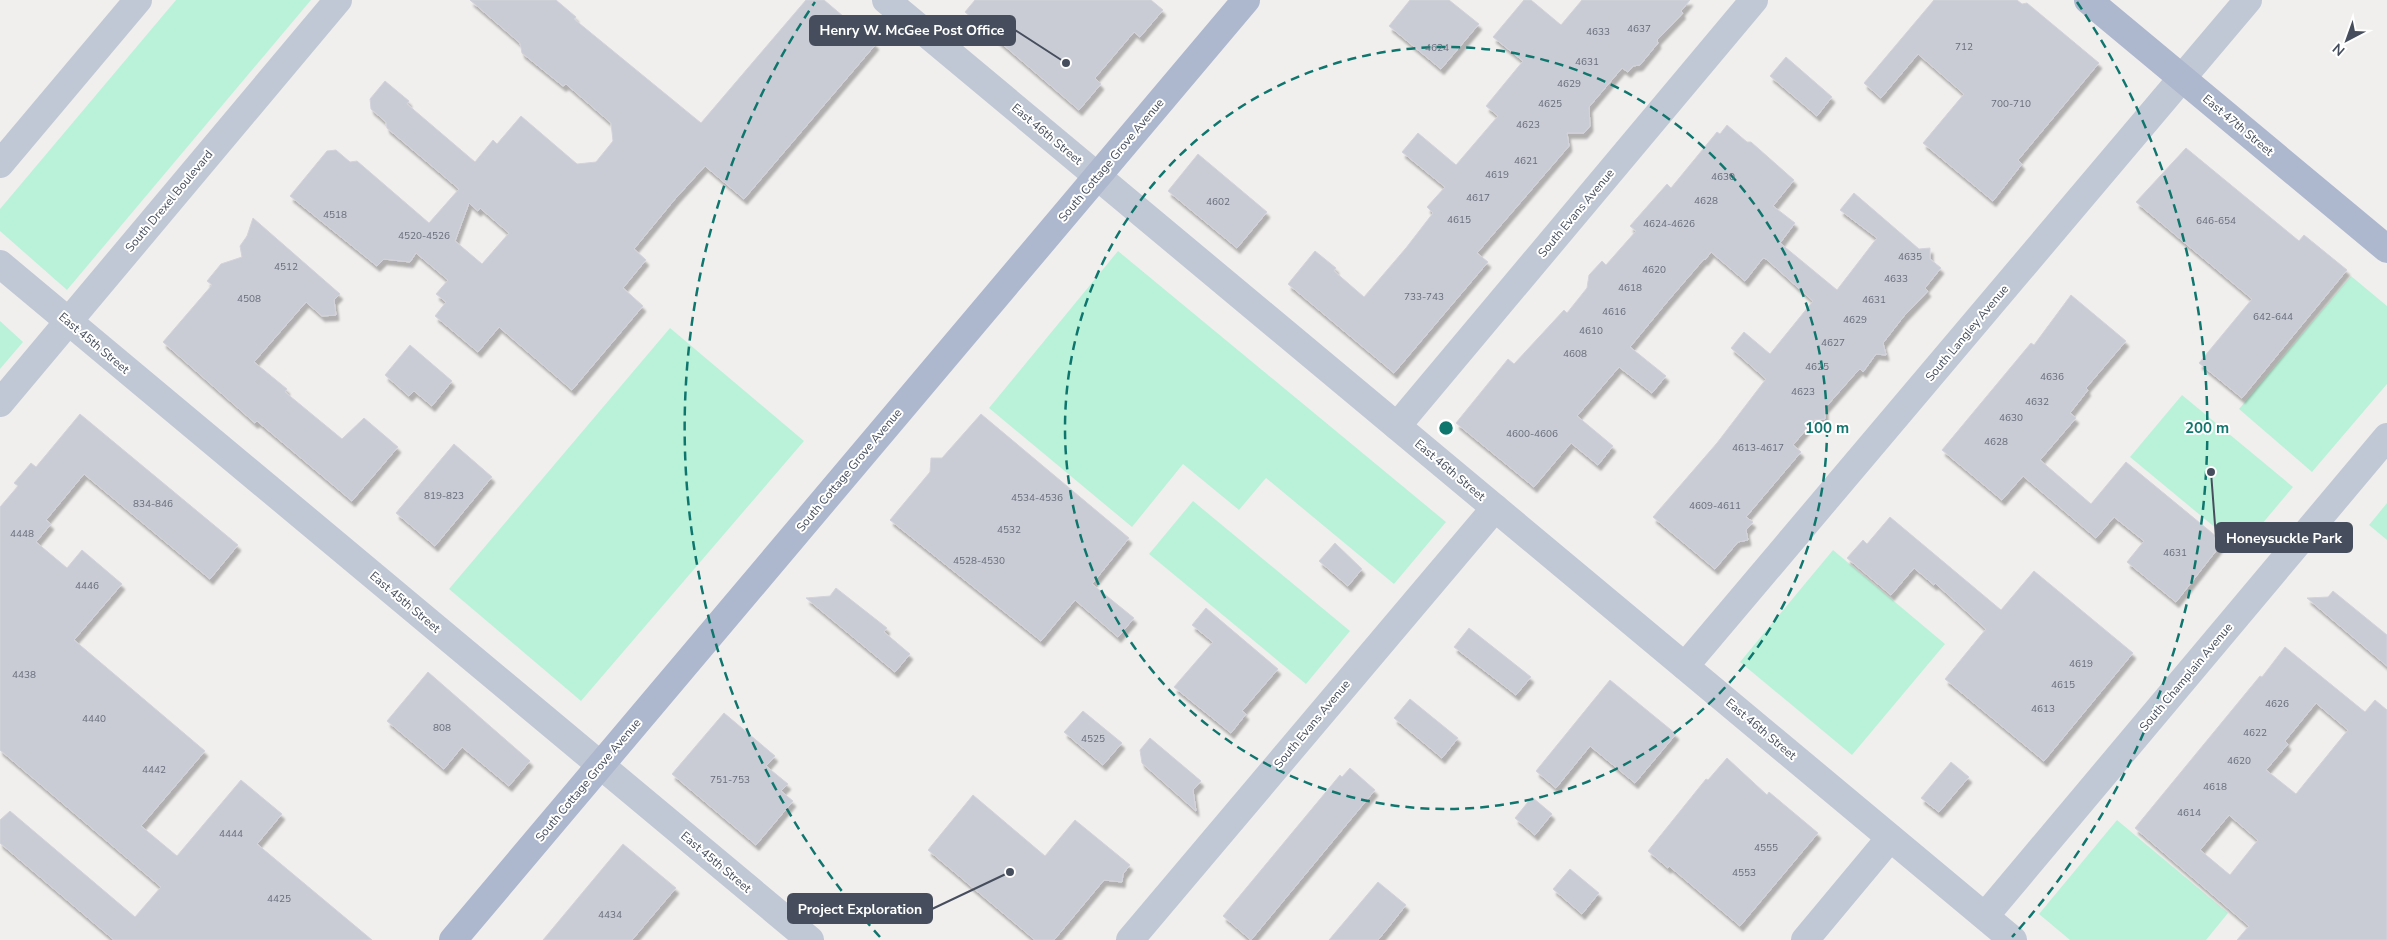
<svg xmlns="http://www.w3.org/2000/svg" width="2387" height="940" viewBox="0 0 2387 940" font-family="'Nunito Sans',sans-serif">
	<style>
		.green { fill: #baf2d9 }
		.building { fill: #caccd5; stroke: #d2d3db; fill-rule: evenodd; filter: url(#shadow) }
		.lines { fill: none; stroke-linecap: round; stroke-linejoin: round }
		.minor { stroke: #c1c8d5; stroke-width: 28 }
		.major { stroke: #adb8cf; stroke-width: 28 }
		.ring { fill: none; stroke: #0f766e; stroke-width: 2.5; stroke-dasharray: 9 6 }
		.labels { text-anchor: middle; stroke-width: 4; stroke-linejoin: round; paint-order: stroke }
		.number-label { font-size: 10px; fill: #676e7b }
		.street-label { font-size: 12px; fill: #464e5d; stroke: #fff }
		.centre { fill: #0f766e; stroke: #fff; stroke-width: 2.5 }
		.ring-label { font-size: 15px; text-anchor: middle; font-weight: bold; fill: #0f766e; stroke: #fff; stroke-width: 4; stroke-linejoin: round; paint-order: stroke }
		.leader { fill: none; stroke: #464e5d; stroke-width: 2 }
		.callout-dot { fill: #464e5d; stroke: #fff; stroke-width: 2 }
		.callout { fill: #464e5d; stroke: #464e5d; stroke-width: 2 }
		.callout-label { font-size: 14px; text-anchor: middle; font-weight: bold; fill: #fff }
	</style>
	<defs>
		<filter id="shadow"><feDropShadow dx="3" dy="5.5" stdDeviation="1" flood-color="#0004"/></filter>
	</defs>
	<rect width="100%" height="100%" fill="#f1efee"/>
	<g class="green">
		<path d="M176,0h135l-244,290 -67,-59v-22z"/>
		<path d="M1118,251l328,271 -52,62 -128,-106 -27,32 -56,-46 -51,63 -143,-119z"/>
		<path d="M2351,276l36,30v78l-75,88 -73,-63z"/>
		<path d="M0,321l23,21 -23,27z"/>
		<path d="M670,328l134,113 -223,260 -132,-112z"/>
		<path d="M2182,395l111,92 -52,62 -111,-92z"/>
		<path d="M1193,501l157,130 -44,53 -157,-130z"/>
		<path d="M2387,503v37l-18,-15z"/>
		<path d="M1833,550l112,94 -93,111 -112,-93z"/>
		<path d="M2117,820l111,93 -22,27h-136l-31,-26z"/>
	</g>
	<g class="building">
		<path d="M470,0h86l20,17 -2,2 127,104 105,-123h18l52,44 -132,155 -39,-33 -30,33 -41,50 12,11 -23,28 20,18 -71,84 -73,-63 -21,25 -43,-36 11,-14 -10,-8 12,-14 -32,-27 -6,9 -26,-3 -7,7 -87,-70 37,-45 9,-1 14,12 7,-1 72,62 30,-34 -72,-61 -1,-6 -15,-13 -1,-10 15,-18 24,20 -2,3 68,58 18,-22 4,4 24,-28 56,48 19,-2 17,-21 -2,-18 -45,-39 -3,2 -41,-33 -2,-10zM469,203l9,8 2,-3 29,25 -27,31 -27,-23z"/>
		<path d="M975,0h176l12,10 -23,27 -6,-5 -39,46 6,6 -22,26 -114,-98z"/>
		<path d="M1410,0h39l30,24 -38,45 -52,-43z"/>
		<path d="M1524,0h7l30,25 21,-25h108l-9,11 2,2 -26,27 1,3 -18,22 -7,1 -5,6 -6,-4 -33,39 1,19 -6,7h-17l2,13 -92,107 11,9 -94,111 -106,-89 27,-33 21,17 -2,3 30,26 42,-49 27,-35 -6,-6 18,-20 -43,-35 16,-19 38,32 42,-49 -12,-10 37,-45 -30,-24z"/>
		<path d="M1934,0h83l5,4 5,-1 72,60 -81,97 4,4 -29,37 -70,-58 41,-49 -46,-40 -37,44 -17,-15z"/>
		<path d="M1786,57l46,40 -15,19 -47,-40z"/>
		<path d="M1727,125l20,17h4l43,38 -21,26 22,17 -15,20 57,47 40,-52 -37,-28 14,-17 65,56 11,-1v11l11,9 -16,20 3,3 -24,25 -21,27 3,12 -10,-1 -13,18 -3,-3 -6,6 -29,33v11l-11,1 -21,25 8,7 -55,65 7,5 -7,8 2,10 -10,2 -23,27 -62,-52 64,-74 49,-64 -35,-31 13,-16 26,22 43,-53 -47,-42 -3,-1 -18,23 -34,-29 -6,8 -1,-1 -37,43 -37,45 36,29 -14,17 -33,-26 -42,49 36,30 -15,19 -27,-22 -37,44 -78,-64 52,-64 6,5 50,-54 3,3 20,-25 2,-13 13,-14 4,4 30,-34 -6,-5 37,-42 4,4 46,-56 3,2z"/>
		<path d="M2186,148l113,93 5,-6 43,35 -105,128 -43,-35 53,-64 -116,-97z"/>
		<path d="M1198,154l69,58 -30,36 -69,-57z"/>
		<path d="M253,218l87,76 -6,6 2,15 -14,1 -16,-14 -52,60 33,27 -2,3 57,47 22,-21 34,29 -46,54 -95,-80 -2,2 -92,-81 49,-57 -5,-4 14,-17 21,-7 -2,-11 7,-10z"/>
		<path d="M2071,295l55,46 -40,47 2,2 -18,23 6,5 -36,42 51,44 35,-42 97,80 -47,60 -49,-40 17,-21 -30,-24 -18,21 -73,-62 -21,24 -60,-50 89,-107 3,2z"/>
		<path d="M410,345l42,36 -20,25 -18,-15 -5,5 -24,-21z"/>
		<path d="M80,414l158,131 -28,34 -126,-105 -38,46 5,4 -15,18 31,26 15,-18 40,34 -48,56 131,111 -64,75 36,30 64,-76 41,34 -25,30 115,96h-258l-114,-97v-23l10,-9 125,106 26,-30 -161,-137v-243l18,-21 -4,-3 17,-20 5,4z"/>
		<path d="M981,414l148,124 -37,46 42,34 -16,19 -43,-37 -34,41 -151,-121 40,-48 1,-14h11z"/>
		<path d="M454,444l38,33 -57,69 -39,-33z"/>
		<path d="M1890,517l111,93 33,-39 99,82 -89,108 -99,-82 41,-50 -51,-46 -1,2 -20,-17 -23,27 -44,-37 16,-18 4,4z"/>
		<path d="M1335,543l27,26 -14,17 -29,-25z"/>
		<path d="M836,588l51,40 -3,4 26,22 -15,18 -89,-74 24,-2z"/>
		<path d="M2333,591l54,44v31l-80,-68 21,-1z"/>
		<path d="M1206,608l72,61 -36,42 4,3 -15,19 -57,-46 39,-45 -21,-17z"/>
		<path d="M1469,628l62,49 -15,18 -62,-48z"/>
		<path d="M2285,647l80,65 10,-12 12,10v230h-150l12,-14 -114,-98 125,-152 2,1zM2316,703l32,27 -52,64 -30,-24 22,-26 -3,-3zM2229,815l29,25 -28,35 -30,-25z"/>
		<path d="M428,672l102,89 -21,25 -47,-39 -18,22 -57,-48z"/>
		<path d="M1610,680l66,54 -41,49 -45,-37 -34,42 -20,-17z"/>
		<path d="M1410,699l48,39 -16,20 -48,-40z"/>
		<path d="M1083,711l39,32 -19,22 -39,-33z"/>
		<path d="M724,713l51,43 -9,10 22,18 -7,7 12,10 -37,44 -84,-71z"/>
		<path d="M1150,738l51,43 -8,9 3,21 -54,-48 -2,-13z"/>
		<path d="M1727,758l40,37 2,-3 49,41 -78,93 -71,-60 -1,2 -20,-17 58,-72 2,1z"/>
		<path d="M1951,762l18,15 -30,35 -18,-14z"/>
		<path d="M1350,768l25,22 -124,150 -28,-24 117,-141 2,2z"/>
		<path d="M973,795l72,61 30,-36 55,45 -7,9 -1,8 -18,-2 -50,60h-19l-107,-90z"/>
		<path d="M1532,797l20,17 -17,21 -20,-17z"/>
		<path d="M623,844l53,44 -44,52h-89z"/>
		<path d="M1570,869l29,24 -17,21 -29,-25z"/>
		<path d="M1378,882l28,23 -15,19 -13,16h-49z"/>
	</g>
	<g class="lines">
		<g class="minor">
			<path d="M886,0l1127,940"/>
			<path d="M0,164l138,-164"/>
			<path d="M0,264l810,676"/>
			<path d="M0,403l338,-403"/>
			<path d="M1397,426l357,-426"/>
			<path d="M1685,666l563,-666"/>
			<path d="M1985,916l402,-479"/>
			<path d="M1130,940l365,-432"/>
			<path d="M1805,940l85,-102"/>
		</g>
		<g class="major">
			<path d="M2088,0l299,249"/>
			<path d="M453,940l793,-940"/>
		</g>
	</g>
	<g class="ring">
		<circle cx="1446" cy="428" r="381"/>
		<path d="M880 937A761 761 0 0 1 815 2M2077 2A761 761 0 0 1 2012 937"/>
	</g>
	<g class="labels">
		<g class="number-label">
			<text x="1639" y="32">4637</text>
			<text x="1598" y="35">4633</text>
			<text x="1964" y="50">712</text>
			<text x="1437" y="51">4624</text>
			<text x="1587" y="65">4631</text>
			<text x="1569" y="87">4629</text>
			<text x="1550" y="107">4625</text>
			<text x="2011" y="107">700-710</text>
			<text x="1528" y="128">4623</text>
			<text x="1526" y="164">4621</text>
			<text x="1497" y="178">4619</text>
			<text x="1723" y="180">4630</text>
			<text x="1478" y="201">4617</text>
			<text x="1706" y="204">4628</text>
			<text x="1218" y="205">4602</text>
			<text x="335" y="218">4518</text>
			<text x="1459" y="223">4615</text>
			<text x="2216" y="224">646-654</text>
			<text x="1669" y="227">4624-4626</text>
			<text x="424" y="239">4520-4526</text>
			<text x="1910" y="260">4635</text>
			<text x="286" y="270">4512</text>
			<text x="1654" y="273">4620</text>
			<text x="1896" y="282">4633</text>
			<text x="1630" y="291">4618</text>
			<text x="1424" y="300">733-743</text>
			<text x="249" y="302">4508</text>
			<text x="1874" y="303">4631</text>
			<text x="1614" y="315">4616</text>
			<text x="2273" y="320">642-644</text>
			<text x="1855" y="323">4629</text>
			<text x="1591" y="334">4610</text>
			<text x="1833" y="346">4627</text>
			<text x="1575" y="357">4608</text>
			<text x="1817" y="370">4625</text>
			<text x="2052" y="380">4636</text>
			<text x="1803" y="395">4623</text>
			<text x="2037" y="405">4632</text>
			<text x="2011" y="421">4630</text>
			<text x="1532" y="437">4600-4606</text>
			<text x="1996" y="445">4628</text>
			<text x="1758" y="451">4613-4617</text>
			<text x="444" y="499">819-823</text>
			<text x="1037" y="501">4534-4536</text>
			<text x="153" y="507">834-846</text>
			<text x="1715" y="509">4609-4611</text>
			<text x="1009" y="533">4532</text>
			<text x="22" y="537">4448</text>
			<text x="2175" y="556">4631</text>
			<text x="979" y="564">4528-4530</text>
			<text x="87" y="589">4446</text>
			<text x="2081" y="667">4619</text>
			<text x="24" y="678">4438</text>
			<text x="2063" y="688">4615</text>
			<text x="2277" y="707">4626</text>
			<text x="2043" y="712">4613</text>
			<text x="94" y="722">4440</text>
			<text x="442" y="731">808</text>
			<text x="2255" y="736">4622</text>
			<text x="1093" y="742">4525</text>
			<text x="2239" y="764">4620</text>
			<text x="154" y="773">4442</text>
			<text x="730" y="783">751-753</text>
			<text x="2215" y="790">4618</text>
			<text x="2189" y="816">4614</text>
			<text x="231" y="837">4444</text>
			<text x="1766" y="851">4555</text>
			<text x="1744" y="876">4553</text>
			<text x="279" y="902">4425</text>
			<text x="610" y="918">4434</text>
		</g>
		<g class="street-label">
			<text transform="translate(2238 125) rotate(40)" y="4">East 47th Street</text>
			<text transform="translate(1047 134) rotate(40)" y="4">East 46th Street</text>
			<text transform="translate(1111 160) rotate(-50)" y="4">South Cottage Grove Avenue</text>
			<text transform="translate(169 201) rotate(-50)" y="4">South Drexel Boulevard</text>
			<text transform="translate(1576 213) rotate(-50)" y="4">South Evans Avenue</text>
			<text transform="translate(1967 333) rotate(-50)" y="4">South Langley Avenue</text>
			<text transform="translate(94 343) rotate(40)" y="4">East 45th Street</text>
			<text transform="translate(849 470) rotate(-50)" y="4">South Cottage Grove Avenue</text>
			<text transform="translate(1450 470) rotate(40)" y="4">East 46th Street</text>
			<text transform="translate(405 602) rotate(40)" y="4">East 45th Street</text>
			<text transform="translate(2186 677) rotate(-50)" y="4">South Champlain Avenue</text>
			<text transform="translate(1312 724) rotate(-50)" y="4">South Evans Avenue</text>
			<text transform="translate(1761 729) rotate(40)" y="4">East 46th Street</text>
			<text transform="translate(588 780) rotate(-50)" y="4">South Cottage Grove Avenue</text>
			<text transform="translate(716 862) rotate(40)" y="4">East 45th Street</text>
		</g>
	</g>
	<circle cx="1446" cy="428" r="8" class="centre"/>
	<g class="ring-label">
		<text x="1827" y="433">100 m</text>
		<text x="2207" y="433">200 m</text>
	</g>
	<path class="leader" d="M1066 63L1015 30M2211 472L2216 538M1010 872L932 909"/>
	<g class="callout-dot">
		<circle cx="1066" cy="63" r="5"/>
		<circle cx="2211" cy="472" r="5"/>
		<circle cx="1010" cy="872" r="5"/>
	</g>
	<g class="callout">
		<rect x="810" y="16" width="205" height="29" rx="5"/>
		<rect x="2216" y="523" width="136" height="29" rx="5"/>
		<rect x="788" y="894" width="144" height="29" rx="5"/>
	</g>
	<g class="callout-label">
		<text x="912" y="35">Henry W. McGee Post Office</text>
		<text x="2284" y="543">Honeysuckle Park</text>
		<text x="860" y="914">Project Exploration</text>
	</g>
	<g transform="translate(2347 40) rotate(221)" stroke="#ffffff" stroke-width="4" paint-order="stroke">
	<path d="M0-4L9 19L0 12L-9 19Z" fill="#464e5d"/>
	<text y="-8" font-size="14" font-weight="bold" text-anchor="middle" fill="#464e5d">N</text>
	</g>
</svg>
